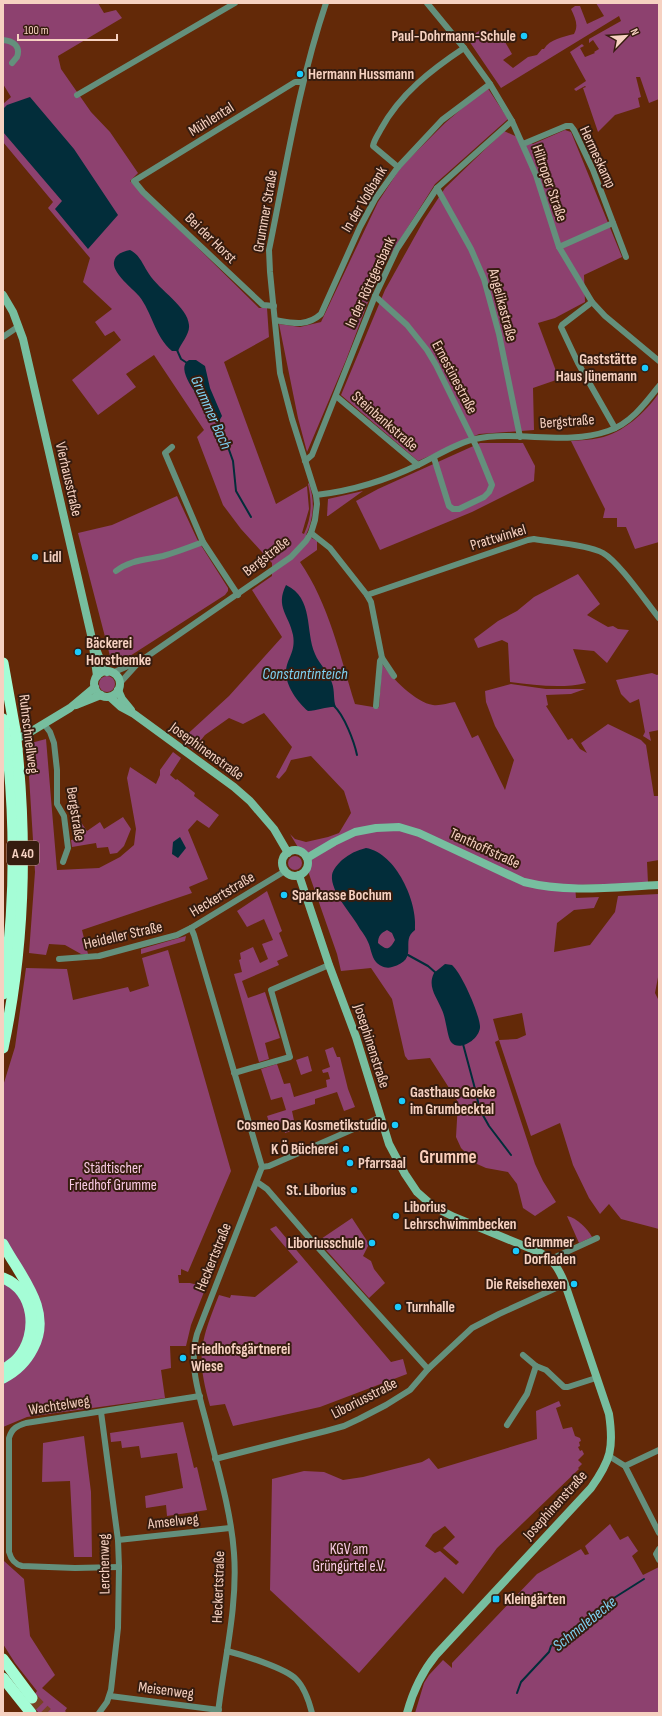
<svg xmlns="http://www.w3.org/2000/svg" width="662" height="1716" viewBox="0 0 662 1716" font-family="'Sofia Sans Condensed',sans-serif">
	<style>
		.green { fill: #8d416f; fill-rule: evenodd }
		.water { fill: #022d3a; fill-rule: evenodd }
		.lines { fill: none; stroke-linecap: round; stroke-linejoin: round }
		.stream { stroke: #022d3a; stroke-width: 2 }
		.highway-tunnel { stroke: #794224; stroke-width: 11; stroke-dasharray: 11 5.5; stroke-linecap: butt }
		.street { stroke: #64907c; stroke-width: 6 }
		.secondary { stroke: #77be9f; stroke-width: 8 }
		.highway { stroke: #a5fdd6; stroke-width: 11 }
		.highway-bridge { stroke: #a5fdd6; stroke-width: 11 }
		.poi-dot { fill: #1acafc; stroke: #361c0f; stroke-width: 1.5 }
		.labels { text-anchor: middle; stroke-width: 4; stroke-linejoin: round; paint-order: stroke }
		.shield { fill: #361c0f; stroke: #bc9b8c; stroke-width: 1 }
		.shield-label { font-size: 14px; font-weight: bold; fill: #f6d1c1 }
		.poi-label { font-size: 15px; font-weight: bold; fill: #f6d1c1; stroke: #361c0f; text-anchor: start }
		.street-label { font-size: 15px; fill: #f6d1c1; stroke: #361c0f }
		.park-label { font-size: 15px; fill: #facbe5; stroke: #361c0f }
		.water-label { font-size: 16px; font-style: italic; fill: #7ed2f2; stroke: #361c0f }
		.district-label { font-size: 19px; font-weight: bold; fill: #facebb; stroke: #361c0f }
	</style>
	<rect width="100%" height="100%" fill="#632908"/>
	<g class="green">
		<path d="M3,3h95l6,10 12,-3 6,8 -64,38 3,13 30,43 19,20 28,41 -8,8 129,127h8l2,29 -45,25 52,142 31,-18 2,23 -7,24 2,1c8,-17 8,-32 4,-50l1,-1c6,18 5,35 -3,52l11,6v9l-17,12c29,42 40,94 55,142l24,4 3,-44c9,13 34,39 51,41 7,1 15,-2 22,-3l17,36 6,-3 27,55 9,-30 -19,-34 -9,-24 -1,-11 26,-7 35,5h39l-14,5 -25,1 2,10 -2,1 22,34 4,-2 8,11 7,4 -6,-10 27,-19 33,16 5,5 8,51h5v64l-12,2 1,21 -73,2 1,13 23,-1 -5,11 -20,2 -17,13 -3,29 36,-7 25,-33 3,-16 41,-2v78l-4,21 4,8v228l-38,-10 -12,-15 -9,10 -11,-16 -16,-33 -13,-42 -29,13 -32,-96 -4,2 40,122 8,17 13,21 -21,14 -12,-8 -6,-24 -9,-12 -22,-4 -9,-4 -16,-16 -5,-11 2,-35 -28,-44 -22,2 -3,-4 -13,-57 -21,-31 -30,3 -4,-17 -35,-100 -12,-20 5,5 11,3 22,-5 11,-4 12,-20 -7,-22 -33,-35 -20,4 -5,11 -7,8 -3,-2 16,-30 -28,-34 -21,11 -14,-6 -24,17 -12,15 -12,-10 48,-44 53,-59 -30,-47 20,-14v-13l-31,-34 -18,-24 -26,-68 7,-7 -50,-75 -28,19 10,13 -38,28 -26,-35 49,-40 -7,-9 -9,5 -10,-14 17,-13 -29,-27 7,-24 -42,-50 5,-6 -50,-60v-38l8,-7 -8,-13zM522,1013l4,22 -9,4 -18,1 -6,-21z"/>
		<path d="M596,3h63v96l-10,4 -9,-26h-4l5,20 -3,1 2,9 -25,8 -17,17 -15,-44 3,-1 -1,-1 -9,5 -2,-2 12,-8 -16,-29 12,-8 2,2 -4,2 5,9 10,-4 -1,-1 5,-3 -6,-9 -4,3v-4l32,-18 -2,-5 -118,72 -34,-50 14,-8 7,13 13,-8 11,19 -9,6 10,8 15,-11 9,-2 5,-6h2c6,-10 19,-12 30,-15 5,-9 1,-16 -3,-25l4,-3h5l7,18 17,-8z"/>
		<path d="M487,87l21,32 -73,65 -56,89 -33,87 -39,92 -9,-34 -19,-94 21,3 21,-5 57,-120 23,-35 44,-44z"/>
		<path d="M565,130l6,2 51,125 -38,18 1,27 -30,16 -17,5 21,56 -26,9 1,42 -55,4 -61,27 -77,-66 44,-105 39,-70 21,-32 59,-57 29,13z"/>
		<path d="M659,393v149l-24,7 -9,-22h-9v-9h-14l2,-9 -34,-68c9,-1 19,-1 28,-3 24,-5 46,-25 60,-45z"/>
		<path d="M480,443h43l12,23 -1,15 -62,31 -92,38 -24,-49 22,-12z"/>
		<path d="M363,491l-35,25h-1l1,-17z"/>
		<path d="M177,496l20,43 31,49v3l-3,4 -106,68 -9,-7 -32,-123 34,-8z"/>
		<path d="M578,574l22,30 -13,11 21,12 5,-1 5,3 11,1 -22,33 -13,-12 -21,-2 13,34c-25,6 -50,2 -76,-1l-2,-39 -6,-3 -24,8 -4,-9 24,-18 19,-10 17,-14z"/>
		<path d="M652,673l5,2 2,-1v56l-10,2 2,9 -8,-5 2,-4 -6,-33 -9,4 -9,-9 -5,-14z"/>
		<circle cx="107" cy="684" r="8"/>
		<path d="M46,739l11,131 42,-2 21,-11 14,-12 2,-16 -9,-51 3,-11 26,17 4,-9v-5l13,-18 8,6 -11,17 6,5 1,-1 18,14 -1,3 25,19 -10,13 -12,-8 -9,10 20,49 -19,8 3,6 -110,37 6,24h-7l-16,-9 -16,-1 -3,11 -17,-2 6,-81 -8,-128z"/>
		<path d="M123,817l8,12 -7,17 -7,7 -7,1 -2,-7 -11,1 -1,-5 -24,4 -1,-7 5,-1 -2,-17 4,-4 9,13 13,-9 4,7z"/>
		<circle cx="295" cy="863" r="7"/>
		<path d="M267,891l15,40 -3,2 9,23 -11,5 2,4 -37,16 6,17 17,-6 15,46 -15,5 4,16 -10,3 -25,-88 8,-2 -3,-12 2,-1 -1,-6 13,-6 7,16 8,-4 -6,-15 11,-4 -9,-21 -17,8 -10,-16z"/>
		<path d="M186,936l-1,5 -44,13v-5z"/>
		<path d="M168,950l63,221 -43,101 -7,-3v6h-3l1,8h11l16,4 -15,38 -5,21h-16l1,22 -10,2 4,28 -138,19 -24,10v-44l34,-34 -24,-94 -10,-18v-151l12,-39 11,-79 41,1 6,31 55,-13 2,5 19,-6 -7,-28z"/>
		<path d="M333,1047l4,10h3l8,32 7,18 -11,4 -7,-19 -22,7v5l-23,7 3,14 -5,1 1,5 -6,2 -1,-6 -5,1 -3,-8 -7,2 -2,-6 19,-6 -4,-13 -11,3 -10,-31 16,-5 7,20 6,-1 4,14 33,-10 -1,-7 4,-1 -2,-7 -5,1 -1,-3 8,-3 -5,-17z"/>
		<path d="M308,1056l4,15 -11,4 -5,-15z"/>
		<path d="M567,1216c10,2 20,12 25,21l-13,6z"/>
		<path d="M352,1218l17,26 -6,12 8,5 3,8 11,14 -16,15 -51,-57z"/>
		<path d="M276,1226l115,136 12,-3 4,15 -87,33 -87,19 -8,-22 -15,2c-14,-50 -10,-63 9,-111l11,3 1,-3 24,2 43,-35 -28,-33z"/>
		<path d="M3,1282l13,9 10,16 1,21 -8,22 -16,16z"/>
		<path d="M559,1401l2,5 -5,2 7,21 9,-2 3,9 5,2 1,3 -2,1 1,4 -2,1 2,4 2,-1 2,4 -6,6 4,4 -4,4 1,1 -82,79 -34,46 -18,-17 -86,96 -89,-83 2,-111 32,-8 20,1 19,8 20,-3 59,-15 7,-4 9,11 99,-30 -1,-28zM445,1526l10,11 -12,11 16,14 -3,3 -16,-14 -5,2 -10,-7 8,-12z"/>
		<path d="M183,1422l11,46 3,-1 10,43 -40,6 -1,-11 -20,3 -1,-12 38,-8 -6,-35 -36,5 -2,-12 -17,2 -1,-7 -10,1 -1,-9z"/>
		<path d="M84,1436l7,56 1,65h-18l-4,-76 -28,1 1,-39z"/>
		<path d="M3,1503l1,58 20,18 6,57 25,39 -13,13 25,20 -2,3 2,2h-28l-10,-11 8,-11 -22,-28 -12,-19z"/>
		<path d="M610,1524l10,16 8,-4 10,15 -6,5 11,19 16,-8v146h-244l9,-30 5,-8 14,-15 9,8v-5l85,-89 44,-25 4,6 4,-1 -4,-8z"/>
	</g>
	<g class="water">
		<path d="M30,97l44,52 44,66 -30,34 -33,-40 7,-8 -59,-69v-23l4,-4z"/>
		<path d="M130,250c10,5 13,15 19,24 10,16 39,33 40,51 1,9 -8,18 -11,26h-6c-17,-14 -20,-39 -33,-55 -7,-8 -27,-23 -25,-34 1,-8 10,-11 16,-12z"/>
		<path d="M189,360h7l9,6 5,22 12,28 -3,5 -6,-2c-3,-4 -5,-9 -8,-13 -6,-9 -31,-38 -16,-46z"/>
		<path d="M286,585c28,13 19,46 29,69 4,10 14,18 17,29 3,8 1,17 4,24 -7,-1 -19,4 -28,4 -10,-8 -23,-26 -22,-40 1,-13 10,-19 7,-36 -4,-20 -18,-28 -7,-50z"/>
		<path d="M180,837l6,11 -8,10 -6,-4 1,-12z"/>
		<path d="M366,848c30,5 52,54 49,82 -16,11 6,29 -23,37 -6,2 -12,-1 -16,-5 -5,-6 -5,-14 -8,-20 -2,-5 -5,-9 -8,-13 -7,-14 -30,-37 -28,-54 1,-6 6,-11 10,-15 7,-6 15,-10 24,-12zM387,930l5,3 3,7c-6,11 -9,10 -17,3 0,-7 3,-10 9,-13z"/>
		<path d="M445,964l7,1c10,9 27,48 28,61 1,12 -20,27 -29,16 -4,-6 -5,-24 -9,-32 -5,-13 -15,-23 -8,-37z"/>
	</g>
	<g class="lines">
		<g class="stream">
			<path d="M177,350l4,9 6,4"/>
			<path d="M218,419l15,42 3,30 15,26"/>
			<path d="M334,706c10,9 20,35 23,49"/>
			<path d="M408,955l20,11 8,7"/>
			<path d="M463,1044l11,41 6,25 9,16 22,29"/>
			<path d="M517,1693l4,-11 28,-30 2,-6 55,-43 38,-24"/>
		</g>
		<path class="highway-tunnel" d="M32,1698l15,15"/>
		<g class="street">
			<path d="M427,3l37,45 26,36 22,37 24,54 23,72 33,55 13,14 54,45"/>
			<path d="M3,40c10,1 18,6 14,17l-5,6"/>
			<path d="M77,95l158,-92"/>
			<path d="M523,144l43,-18h5l3,4 19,40 33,87"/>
			<path d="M398,167l-25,-21c1,-6 5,-11 8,-17 19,-35 50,-59 83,-81"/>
			<path d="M437,188l34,61 13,30 15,55 21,103"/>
			<path d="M559,247l54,-24"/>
			<path d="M375,296l32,29 20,25 9,15 41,83 15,37 -3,7 -5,5 -25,12h-6l-4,-3 -15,-48"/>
			<path d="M592,302l-30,23 -1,2 17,36 37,65"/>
			<path d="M274,306l-11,-1 -120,-113 -9,-11 161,-99h7"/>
			<path d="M275,320c17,3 32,7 46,-6l39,-87 15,-28 23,-32 44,-47 48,-36"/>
			<path d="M3,337l16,-11"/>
			<path d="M336,396l82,69"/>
			<path d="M172,447l-7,6 38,89 35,53"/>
			<path d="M305,461l7,-6 63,-159 22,-47 40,-61 75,-67"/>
			<path d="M316,495c36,-4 71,-15 104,-31 17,-8 36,-21 55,-25 44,-9 90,7 133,-8 22,-7 37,-27 51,-45"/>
			<path d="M311,533l19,15 37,47 4,7 11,56 12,18"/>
			<path d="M116,571c14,-11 30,-11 47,-15 14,-4 27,-9 40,-14"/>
			<path d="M367,595l161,-55 6,-1c17,3 55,6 69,14 16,9 43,49 56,65"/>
			<path d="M112,673l23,-10"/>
			<path d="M120,683l19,-21 152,-105 15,-16 5,-8 4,-13 2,-16 -1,-9 -24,-76 -12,-46 -10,-101 -1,-22c17,-83 30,-167 57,-247"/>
			<path d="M376,706l4,-45 2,-3"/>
			<path d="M44,724l6,8 4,11 3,27v34l7,12 4,32 -5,14"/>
			<path d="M59,959l40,-3 78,-21 14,-7"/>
			<path d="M234,1073l56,-16 -19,-67 58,-25"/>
			<path d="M262,1167l7,-1 112,-49"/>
			<path d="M257,1182l10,7 45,52 116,128"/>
			<path d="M551,1259l46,-21"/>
			<path d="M523,1355l13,11"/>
			<path d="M507,1425l20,-31 9,-28 10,4 18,17h4l28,-9"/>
			<path d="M609,1456l16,10 34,67"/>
			<path d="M215,1459l111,-28 18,-5 15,-7 27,-14 24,-15 18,-21 44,-41 27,-14 66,-30"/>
			<path d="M625,1466l34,-16"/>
			<path d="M118,1540l112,-12"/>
			<path d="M659,1549l-3,5 3,6"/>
			<path d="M119,1567l-44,1 -53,-2c-8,-2 -11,-7 -13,-14v-114c3,-10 8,-12 17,-15l174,-27"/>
			<path d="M227,1651c16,4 58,17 69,28 9,9 13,22 16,34"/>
			<path d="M110,1696l109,14"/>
			<path d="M99,1713l8,-11 4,-12 7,-62 1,-61 -1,-27 -17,-128"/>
			<path d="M218,1713c6,-52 20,-107 16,-160 -3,-42 -16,-84 -26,-124 -8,-32 -20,-63 -11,-95l65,-167 -68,-232 -3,-7 94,-57"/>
		</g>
		<g class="secondary">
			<path d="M3,295l10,17 10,27 69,300 5,37"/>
			<path d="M96,649l6,15 5,8"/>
			<circle cx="107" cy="684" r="13"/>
			<path d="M118,690l4,9 9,11"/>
			<path d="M110,697l11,10 13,7 100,73 16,14 24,28 14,24"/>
			<path d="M76,705l25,-10"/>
			<path d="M12,741l15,-7 43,-26 25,-21"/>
			<circle cx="295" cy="863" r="13"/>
			<path d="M307,858l27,-16 21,-10 21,-4 23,-1 20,6 105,49c44,11 90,5 135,3"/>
			<path d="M299,875l30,90 27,72 33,107 16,30 12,18 17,15 20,10 85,35c15,8 20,17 26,32l44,130c5,34 2,46 -18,74l-155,167c-15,18 -23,36 -29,58"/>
		</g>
		<g class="highway">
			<path d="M3,663l12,67"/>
			<path d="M3,719l2,15"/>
			<path d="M3,994c12,-80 13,-160 5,-241"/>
			<path d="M3,1048c21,-99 24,-198 14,-299"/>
			<path d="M3,1244c17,32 50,66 30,104 -7,14 -16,23 -30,30"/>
			<path d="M3,1278c32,12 36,56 15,80 -4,5 -10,8 -15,12"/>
			<path d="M3,1659l29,39"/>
			<path d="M3,1678l28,35"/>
		</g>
		<g class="highway-bridge">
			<path d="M15,730l2,19"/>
			<path d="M5,734l3,19"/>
		</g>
	</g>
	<g class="poi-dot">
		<circle cx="524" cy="36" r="4"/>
		<circle cx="300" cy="74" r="4"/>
		<circle cx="645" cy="368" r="4"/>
		<circle cx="35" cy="557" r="4"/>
		<circle cx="78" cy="652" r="4"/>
		<circle cx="284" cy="895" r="4"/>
		<circle cx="402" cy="1101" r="4"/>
		<circle cx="395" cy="1125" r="4"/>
		<circle cx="346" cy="1149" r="4"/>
		<circle cx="350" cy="1163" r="4"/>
		<circle cx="354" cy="1190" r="4"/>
		<circle cx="396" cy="1216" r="4"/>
		<circle cx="372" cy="1243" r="4"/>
		<circle cx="516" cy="1251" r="4"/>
		<circle cx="574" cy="1284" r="4"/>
		<circle cx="398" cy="1307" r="4"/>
		<circle cx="183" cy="1358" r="4"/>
		<rect x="492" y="1595" width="8" height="8" rx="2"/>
	</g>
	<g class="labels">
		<rect class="shield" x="7" y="841" width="32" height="24" rx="3"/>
		<g class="shield-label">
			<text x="23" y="858">A 40</text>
		</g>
		<g class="poi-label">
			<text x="516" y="41" text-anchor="end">Paul-Dohrmann-Schule</text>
			<text x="308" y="79">Hermann Hussmann</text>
			<text x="637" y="364" text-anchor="end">Gaststätte<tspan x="637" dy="17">Haus Jünemann</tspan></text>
			<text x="43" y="562">Lidl</text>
			<text x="86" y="648">Bäckerei<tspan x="86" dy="17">Horsthemke</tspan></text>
			<text x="292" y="900">Sparkasse Bochum</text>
			<text x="410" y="1097">Gasthaus Goeke<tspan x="410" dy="17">im Grumbecktal</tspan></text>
			<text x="387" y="1130" text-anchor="end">Cosmeo Das Kosmetikstudio</text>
			<text x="338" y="1154" text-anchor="end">K Ö Bücherei</text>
			<text x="358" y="1168">Pfarrsaal</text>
			<text x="346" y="1195" text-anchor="end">St. Liborius</text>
			<text x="404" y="1212">Liborius<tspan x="404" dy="17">Lehrschwimmbecken</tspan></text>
			<text x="524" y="1247">Grummer<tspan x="524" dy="17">Dorfladen</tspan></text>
			<text x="364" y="1248" text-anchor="end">Liboriusschule</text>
			<text x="566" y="1289" text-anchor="end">Die Reisehexen</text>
			<text x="406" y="1312">Turnhalle</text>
			<text x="191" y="1354">Friedhofsgärtnerei<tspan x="191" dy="17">Wiese</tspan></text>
			<text x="504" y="1604">Kleingärten</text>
		</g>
		<g class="street-label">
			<text transform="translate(211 119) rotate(-32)" y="5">Mühlental</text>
			<text transform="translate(598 157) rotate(65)" y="5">Hermeskamp</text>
			<text transform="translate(550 183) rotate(71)" y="5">Hiltroper Straße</text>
			<text transform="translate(364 199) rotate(-59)" y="5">In der Voßbank</text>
			<text transform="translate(265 211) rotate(-80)" y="5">Grummer Straße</text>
			<text transform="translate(211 238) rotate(44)" y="5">Bei der Horst</text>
			<text transform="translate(370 282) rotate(-65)" y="5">In der Röttgersbank</text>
			<text transform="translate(503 305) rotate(75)" y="5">Angelikastraße</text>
			<text transform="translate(455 377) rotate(62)" y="5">Ernestinestraße</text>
			<text transform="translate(385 421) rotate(41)" y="5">Steinbankstraße</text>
			<text transform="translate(567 421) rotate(-4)" y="5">Bergstraße</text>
			<text transform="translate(69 479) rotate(77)" y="5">Vierhausstraße</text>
			<text transform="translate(498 537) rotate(-17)" y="5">Prattwinkel</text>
			<text transform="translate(266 556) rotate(-38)" y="5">Bergstraße</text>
			<text transform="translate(29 734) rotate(83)" y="5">Ruhrschnellweg</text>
			<text transform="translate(207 751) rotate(36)" y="5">Josephinenstraße</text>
			<text transform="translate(76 814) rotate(81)" y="5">Bergstraße</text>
			<text transform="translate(485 848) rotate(25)" y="5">Tenthoffstraße</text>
			<text transform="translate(222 894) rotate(-31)" y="5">Heckertstraße</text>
			<text transform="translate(123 935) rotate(-13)" y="5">Heideller Straße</text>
			<text transform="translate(372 1046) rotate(72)" y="5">Josephinenstraße</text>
			<text transform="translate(213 1257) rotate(-68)" y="5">Heckertstraße</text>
			<text transform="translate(364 1398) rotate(-27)" y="5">Liboriusstraße</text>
			<text transform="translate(59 1405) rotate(-9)" y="5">Wachtelweg</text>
			<text transform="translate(555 1505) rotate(-48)" y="5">Josephinenstraße</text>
			<text transform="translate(173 1521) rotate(-6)" y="5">Amselweg</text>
			<text transform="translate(104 1564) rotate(-91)" y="5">Lerchenweg</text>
			<text transform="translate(218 1587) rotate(-88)" y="5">Heckertstraße</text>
			<text transform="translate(166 1690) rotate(7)" y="5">Meisenweg</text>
		</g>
		<g class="park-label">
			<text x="113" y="1173">Städtischer<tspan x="113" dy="17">Friedhof Grumme</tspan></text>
			<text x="349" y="1554">KGV am<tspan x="349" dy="17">Grüngürtel e.V.</tspan></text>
		</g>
		<g class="water-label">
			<text transform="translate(212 412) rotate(66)" y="6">Grummer Bach</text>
			<text x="305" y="679">Constantinteich</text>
			<text transform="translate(584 1623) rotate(-39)" y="6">Schmalebecke</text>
		</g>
		<g class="district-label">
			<text x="448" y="1163">Grumme</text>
		</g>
	</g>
	<rect width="662" height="1716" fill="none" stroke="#f6d1c1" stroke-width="8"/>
	<g transform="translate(626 36) rotate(65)" stroke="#361c0f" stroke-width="3" paint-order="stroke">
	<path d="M0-3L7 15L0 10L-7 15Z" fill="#f6d1c1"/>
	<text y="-6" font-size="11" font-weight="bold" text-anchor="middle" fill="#f6d1c1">N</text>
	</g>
	<path d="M18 34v6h99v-6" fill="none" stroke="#f6d1c1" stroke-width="2"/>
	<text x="24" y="34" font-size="12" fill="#f6d1c1" stroke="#361c0f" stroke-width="3" paint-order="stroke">100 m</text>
</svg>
